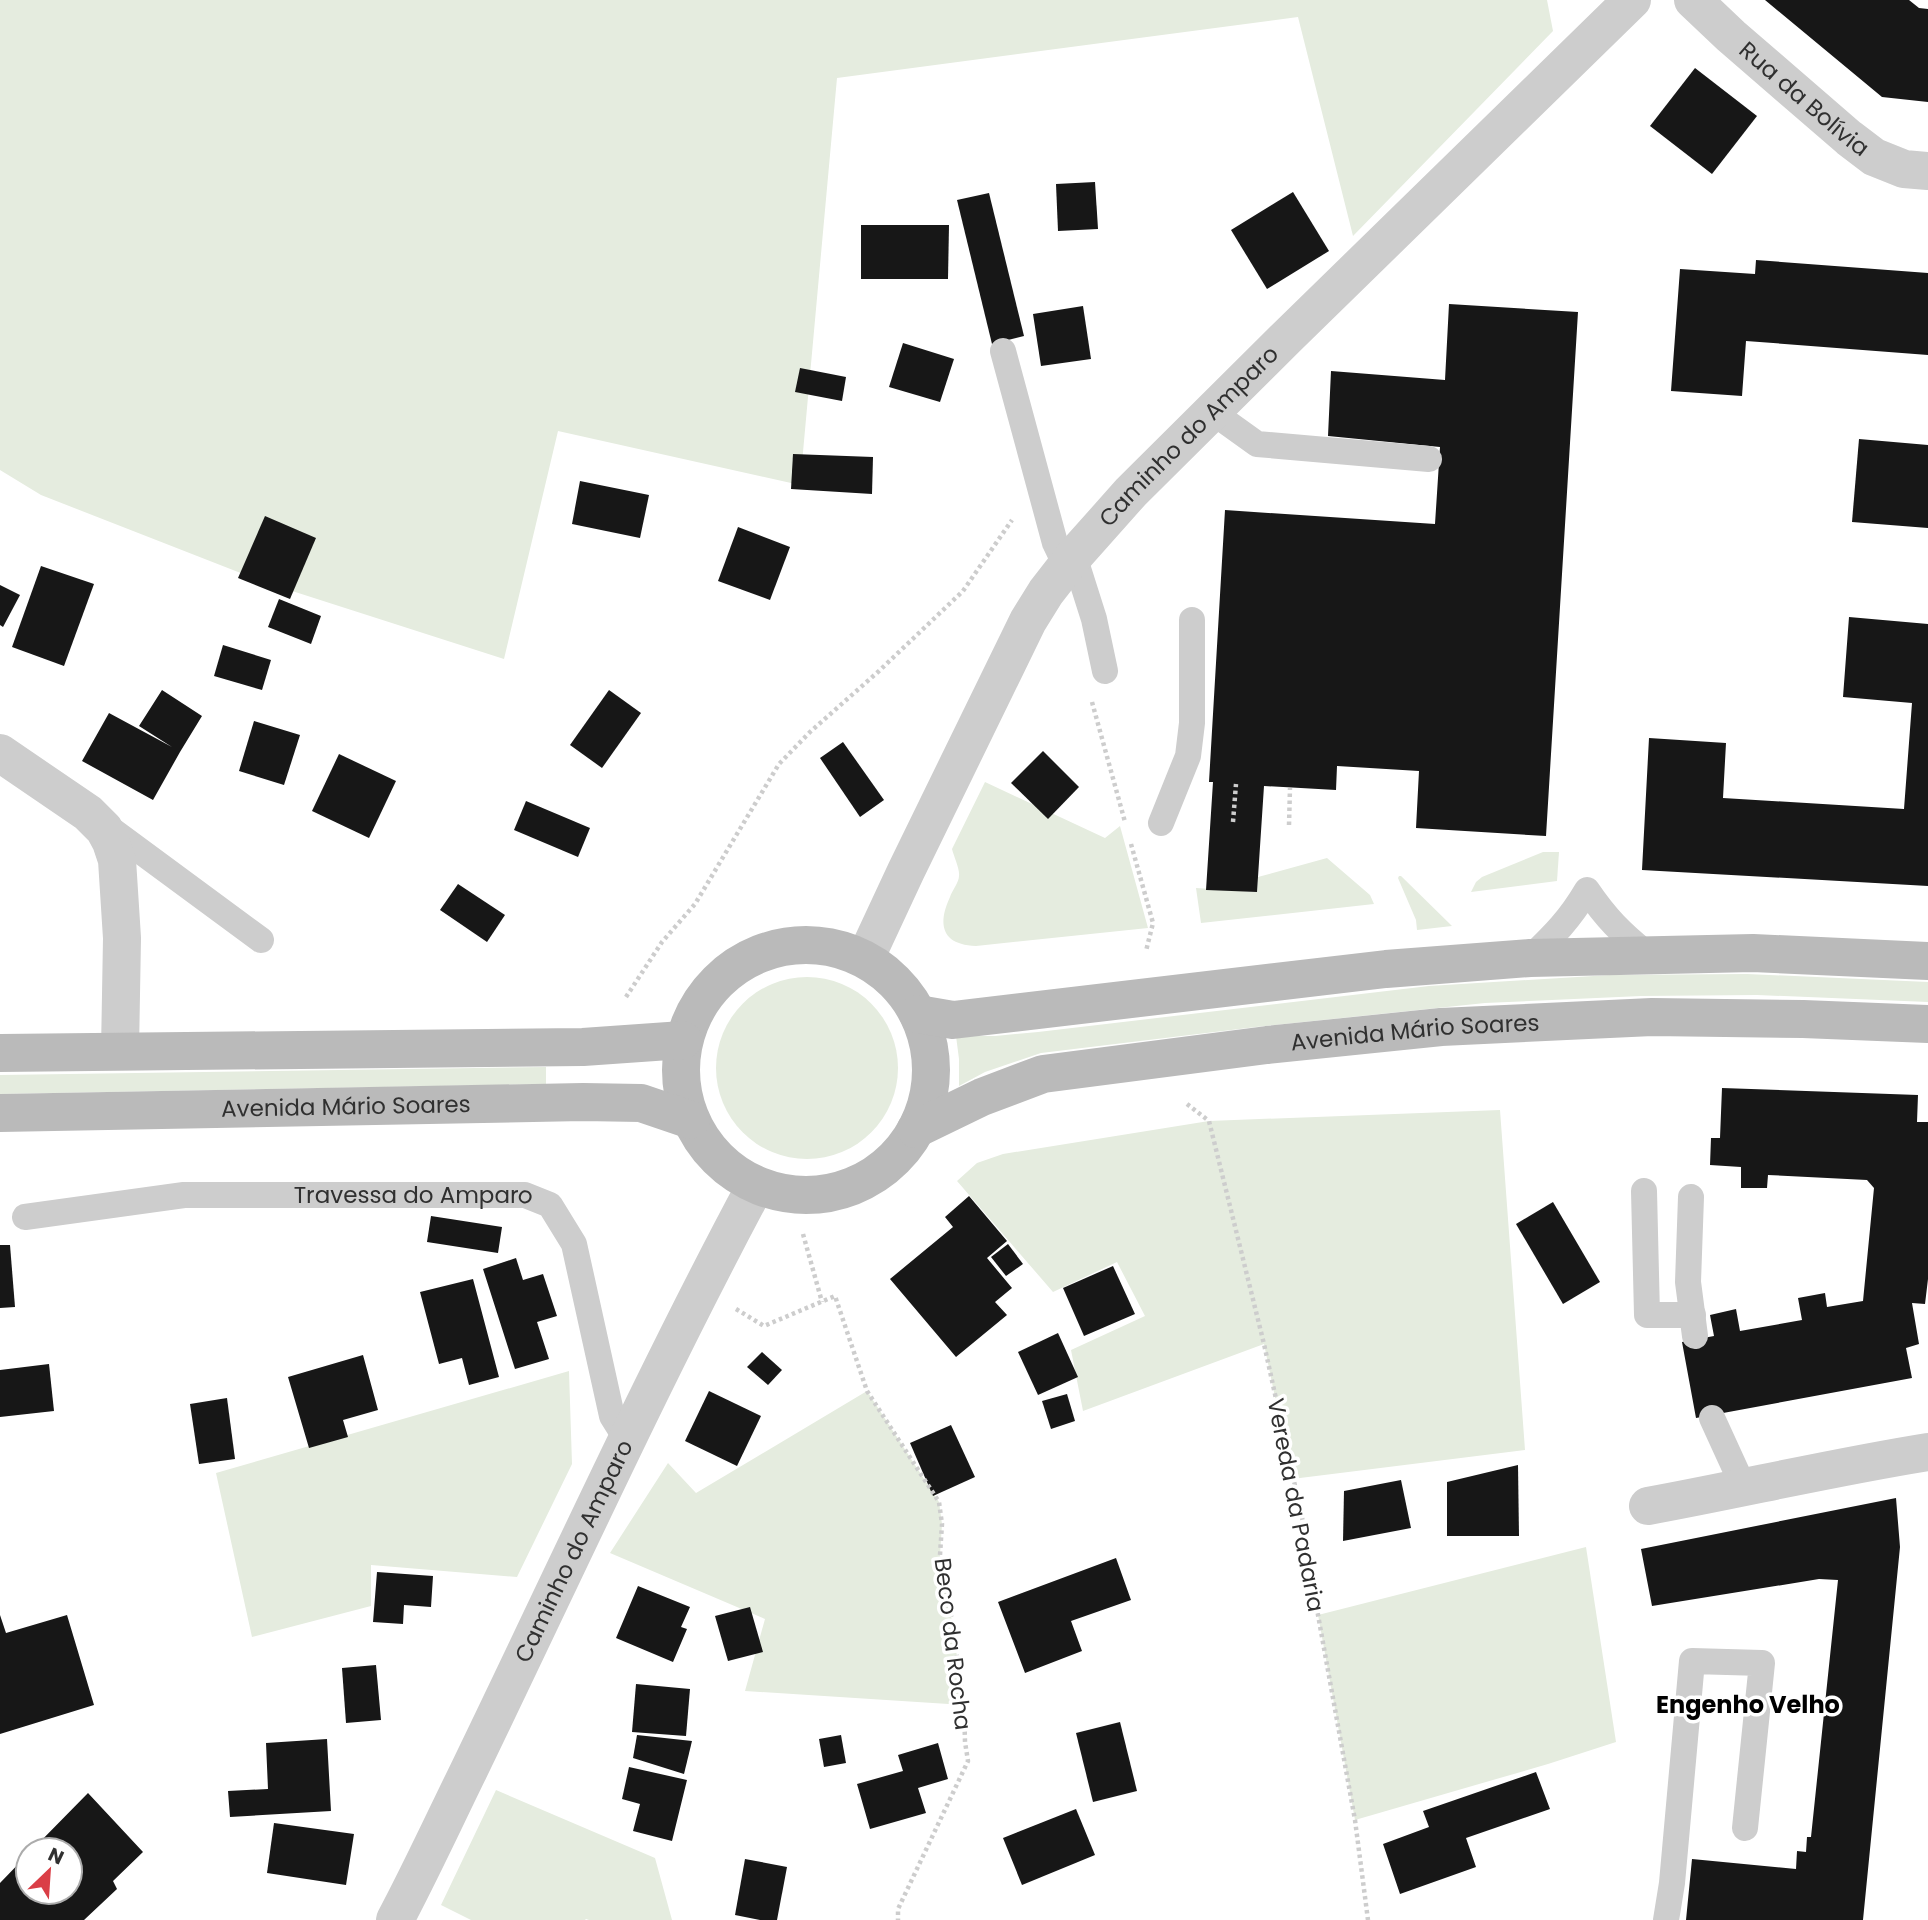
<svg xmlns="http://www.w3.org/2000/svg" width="1928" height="1920" viewBox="0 0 1928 1920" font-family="Poppins,sans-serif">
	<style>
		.green { fill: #e5ecdf }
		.building { fill: #171717 }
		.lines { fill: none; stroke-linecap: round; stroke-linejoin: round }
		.path { stroke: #cdcdcd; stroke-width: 4.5; stroke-dasharray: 3.5 3.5; stroke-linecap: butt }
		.service { stroke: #cdcdcd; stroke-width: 26 }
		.minor { stroke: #cdcdcd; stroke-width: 38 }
		.tertiary { stroke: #cdcdcd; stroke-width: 38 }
		.secondary { stroke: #bababa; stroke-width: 38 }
		.labels { text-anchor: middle; stroke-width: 7; stroke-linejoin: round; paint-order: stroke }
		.street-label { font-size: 23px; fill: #303030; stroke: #fff }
		.neighbourhood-label { font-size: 24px; font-weight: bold; fill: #000; stroke: #fff }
	</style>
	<rect width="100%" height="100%" fill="#fff"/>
	<g class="green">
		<path d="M0,0h1547l6,31 -200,205 -55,-219 -461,61 -37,407 -242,-54 -54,228 -243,-78 -220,-86 -41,-25z"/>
		<path d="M985,782l120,56 15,-12 28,102 -172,18c-34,-1 -39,-21 -26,-49 2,-6 9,-15 9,-21 1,-7 -5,-19 -7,-27z"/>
		<path d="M1543,852h16l-2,29 -86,11 5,-10 6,-5z"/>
		<path d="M1327,858l43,37 4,9 -173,19 -5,-35 61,4 1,-15z"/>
		<path d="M1399,876h2l51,50 -35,4 -1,-10 -18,-42z"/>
		<path d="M1747,974l181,8v20l-171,-7 -116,1 -156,7 -229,24 -215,26 -56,19 -26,14v-27l-3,-23h39l43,-4 391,-46 181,-11z"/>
		<circle cx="807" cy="1068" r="91"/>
		<path d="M546,1067v17l-546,10v-19z"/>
		<path d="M1500,1110l25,340 -233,29 -28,-135 -181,67 -12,-61 74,-34 -28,-54 -64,30 -96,-111 20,-18 26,-9 206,-33z"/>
		<path d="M569,1371l3,93 -55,113 -146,-12v41l-119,31 -36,-164z"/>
		<path d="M867,1391l72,111 3,22 -2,31 6,26 18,124 -219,-14 20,-72 -155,-66 58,-90 28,30z"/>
		<path d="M1586,1547l30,195 -68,22 -193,56 -37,-205z"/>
		<path d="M496,1790l159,68 17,62h-83l-3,-1 -1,1h-114l-30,-15z"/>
	</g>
	<g class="building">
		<path d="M1765,0h144l10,8 9,1v93l-46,-5z"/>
		<path d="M1695,68l62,48 -45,58 -62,-48z"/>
		<path d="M1095,182l3,47 -40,2 -2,-47z"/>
		<path d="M1293,192l36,59 -62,38 -36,-59z"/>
		<path d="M989,193l35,143 -32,8 -35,-144z"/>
		<path d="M861,225h88l-1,54h-87z"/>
		<path d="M1756,260l172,13v82l-182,-14 -4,55 -71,-5 9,-122 75,5z"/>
		<path d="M1449,304l129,8 -32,524 -130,-8 3,-57 -82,-5 -1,24 -72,-4 -7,106 -51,-2 7,-108h-4l16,-272 210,14 5,-77 -112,-11 3,-65 114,9z"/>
		<path d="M1083,306l8,53 -50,7 -8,-52z"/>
		<path d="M903,343l51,16 -14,43 -51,-15z"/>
		<path d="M800,368l46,9 -4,24 -47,-9z"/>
		<path d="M1859,439l69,6v83l-76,-6z"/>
		<path d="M793,454l80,3 -1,37 -81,-5z"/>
		<path d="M580,481l69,14 -9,43 -68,-14z"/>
		<path d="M265,516l51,22 -26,61 -52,-21z"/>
		<path d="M738,527l52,20 -20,53 -52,-19z"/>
		<path d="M41,566l53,18 -30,82 -52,-19z"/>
		<path d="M0,585l20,10 -17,32 -3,-2z"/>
		<path d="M279,599l42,17 -10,28 -43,-17z"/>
		<path d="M1849,617l79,7v262l-286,-16 7,-132 77,5 -3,55 181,11 8,-106 -69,-6z"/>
		<path d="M223,645l48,15 -9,30 -48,-14z"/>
		<path d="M162,690l40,26 -22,36 -27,48 -71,-39 27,-48 63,34 -33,-21z"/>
		<path d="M609,690l32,23 -39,55 -32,-23z"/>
		<path d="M254,721l46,14 -16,50 -45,-14z"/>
		<path d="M843,742l41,58 -24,17 -40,-59z"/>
		<path d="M1043,751l36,36 -31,32 -37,-36z"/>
		<path d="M339,754l57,27 -27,57 -57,-27z"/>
		<path d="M526,801l64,27 -12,29 -64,-27z"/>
		<path d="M458,884l47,31 -18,27 -47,-32z"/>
		<path d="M1722,1088l196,7 -1,27h11v157l-3,25 -13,-1 7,41 -13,4 6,30 -216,40 -14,-76 32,-6 -4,-21 26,-6 4,22 62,-11 -4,-22 27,-5 2,14 36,-6 11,-113 -7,-8 -99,-5 -1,13h-26v-21l-31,-2 1,-27h9z"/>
		<path d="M969,1196l38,45 -20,17 25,30 -17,14 12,13 -51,42 -66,-78 63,-52 -8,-10z"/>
		<path d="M1553,1202l47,80 -37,22 -47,-80z"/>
		<path d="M431,1216l71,11 -4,26 -71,-11z"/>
		<path d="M1008,1244l15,20 -17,12 -15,-19z"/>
		<path d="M0,1245h10l5,62 -15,1z"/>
		<path d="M516,1258l7,22 20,-6 14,42 -20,6 12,37 -34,10 -32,-100z"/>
		<path d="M1113,1266l22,48 -51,22 -21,-48z"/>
		<path d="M473,1279l26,98 -30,8 -7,-27 -23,6 -19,-72z"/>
		<path d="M1058,1333l20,44 -40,18 -20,-43z"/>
		<path d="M762,1352l20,18 -14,15 -21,-18z"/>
		<path d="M363,1355l15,55 -35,10 5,17 -39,11 -21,-71z"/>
		<path d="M49,1364l5,47 -54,6v-47z"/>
		<path d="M709,1391l52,25 -24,50 -52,-25z"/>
		<path d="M1067,1394l8,27 -24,8 -9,-28z"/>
		<path d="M227,1398l8,61 -36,5 -9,-60z"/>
		<path d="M951,1425l24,52 -42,19 -23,-53z"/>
		<path d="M1518,1465l1,71h-72v-54z"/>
		<path d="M1401,1480l10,48 -68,13 1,-50z"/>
		<path d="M1896,1498l4,49 -37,373h-177l6,-61 104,10 1,-18 9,1 1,-15h4l27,-257 -19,-1 -167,27 -11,-57z"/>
		<path d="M1116,1558l15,42 -60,21 11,30 -57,22 -27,-71z"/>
		<path d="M377,1572l56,4 -2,31 -27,-2 -1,19 -30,-2z"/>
		<path d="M638,1586l52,21 -9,20 6,2 -14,33 -57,-24z"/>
		<path d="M750,1607l13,45 -35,9 -13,-45z"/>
		<path d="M0,1615l6,18 61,-18 27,90 -94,29z"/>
		<path d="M376,1665l5,55 -35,3 -4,-55z"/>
		<path d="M636,1684l54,5 -4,47 -54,-4z"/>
		<path d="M1120,1722l17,69 -44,11 -17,-69z"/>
		<path d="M637,1735l55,6 -8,33 -51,-16z"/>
		<path d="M841,1735l5,28 -22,4 -5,-28z"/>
		<path d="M327,1739l4,72 -101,6 -2,-26 40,-2 -2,-46z"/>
		<path d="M938,1743l10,36 -30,9 8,25 -56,16 -13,-45 46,-13 -5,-16z"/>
		<path d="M629,1767l58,13 -15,61 -39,-10 7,-27 -18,-5z"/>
		<path d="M1536,1772l14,37 -84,29 10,29 -76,27 -17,-50 46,-17 -6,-16z"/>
		<path d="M88,1793l55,59 -30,29 4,8 -33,31h-84v-37l28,-29v38h42v-42h-38z"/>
		<path d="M1076,1809l19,46 -73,30 -19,-47z"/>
		<path d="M274,1823l80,11 -8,51 -79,-12z"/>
		<path d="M745,1859l42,8 -10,53h-17l-25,-5z"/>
	</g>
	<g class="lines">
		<g class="path">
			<path d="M1092,702l33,120"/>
			<path d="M1233,822l3,-38"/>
			<path d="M1289,825l1,-37"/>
			<path d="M1131,844l22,79 -7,28"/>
			<path d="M626,997l36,-55 33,-38 84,-140 31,-32 69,-61 84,-80 49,-71"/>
			<path d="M1187,1104l22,17 55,223 44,201 10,70 37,205 13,100"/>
			<path d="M803,1234l19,68"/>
			<path d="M736,1309l28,17 71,-30 32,95 72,111 3,22 -2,31 6,26 18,124 1,37 3,19 -70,148v11"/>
		</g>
		<g class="service">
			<path d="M1003,351l52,192 11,23"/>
			<path d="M1211,411l46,33 172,15"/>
			<path d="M1074,556l20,63 11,52"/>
			<path d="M1161,823l27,-67 4,-33v-103"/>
			<path d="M105,825l156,115"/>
			<path d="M1530,958c24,-23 40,-39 57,-68 19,28 34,43 60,64"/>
			<path d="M1644,1191l3,124h46"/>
			<path d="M1691,1197l-3,85 7,54"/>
			<path id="s1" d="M25,1217l159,-22h341l25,10 24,39 38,172 15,24"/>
			<path d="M1712,1418l32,70"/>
			<path d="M1666,1920l6,-37 20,-222 70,2 -17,165"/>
		</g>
		<g class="minor">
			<path id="s2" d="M1693,0l38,36 118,102 25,19 30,12 24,2"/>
			<path d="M0,753l88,60 16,16 7,13 6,18 5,78 -2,113"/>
			<path d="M1648,1506c93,-17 186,-39 280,-54"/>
		</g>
		<g class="tertiary">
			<path id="s3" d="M865,959l41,-88 122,-250 18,-29 28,-36 57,-64 156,-155 345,-337"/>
			<path id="s4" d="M395,1920c26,-49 49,-99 73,-148 95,-196 185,-395 288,-587"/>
		</g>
		<g class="secondary">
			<circle cx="806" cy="1070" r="125"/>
			<path d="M918,1014l35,6 433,-51 144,-11 223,-5 175,8"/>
			<path d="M0,1053l583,-6 100,-7"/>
			<path id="s5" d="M0,1113l583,-11 58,1 50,17"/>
			<path id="s6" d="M916,1129l66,-32 61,-23 224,-29 174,-18 211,-10 151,2 125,5"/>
		</g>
	</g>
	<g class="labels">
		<g class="street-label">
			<text dy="8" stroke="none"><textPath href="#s2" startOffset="149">Rua da Bolívia</textPath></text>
			<text dy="8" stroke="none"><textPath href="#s3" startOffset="621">Caminho do Amparo</textPath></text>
			<text dy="8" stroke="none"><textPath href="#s6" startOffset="513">Avenida Mário Soares</textPath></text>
			<text dy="8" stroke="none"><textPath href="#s5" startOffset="346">Avenida Mário Soares</textPath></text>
			<text dy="8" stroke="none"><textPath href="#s1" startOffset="390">Travessa do Amparo</textPath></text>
			<text transform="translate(1296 1505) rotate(79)" y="8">Vereda da Padaria</text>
			<text dy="8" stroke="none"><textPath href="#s4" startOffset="410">Caminho do Amparo</textPath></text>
			<text transform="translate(953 1644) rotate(83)" y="8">Beco da Rocha</text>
		</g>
		<g class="neighbourhood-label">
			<text x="1748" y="1713">Engenho Velho</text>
		</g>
	</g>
	<g transform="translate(49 1871) rotate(25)"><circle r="33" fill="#ffffff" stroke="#acacac" stroke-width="2"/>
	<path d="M0-5L12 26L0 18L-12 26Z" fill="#da3e46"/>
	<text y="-10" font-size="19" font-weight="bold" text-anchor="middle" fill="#303030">N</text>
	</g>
</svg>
